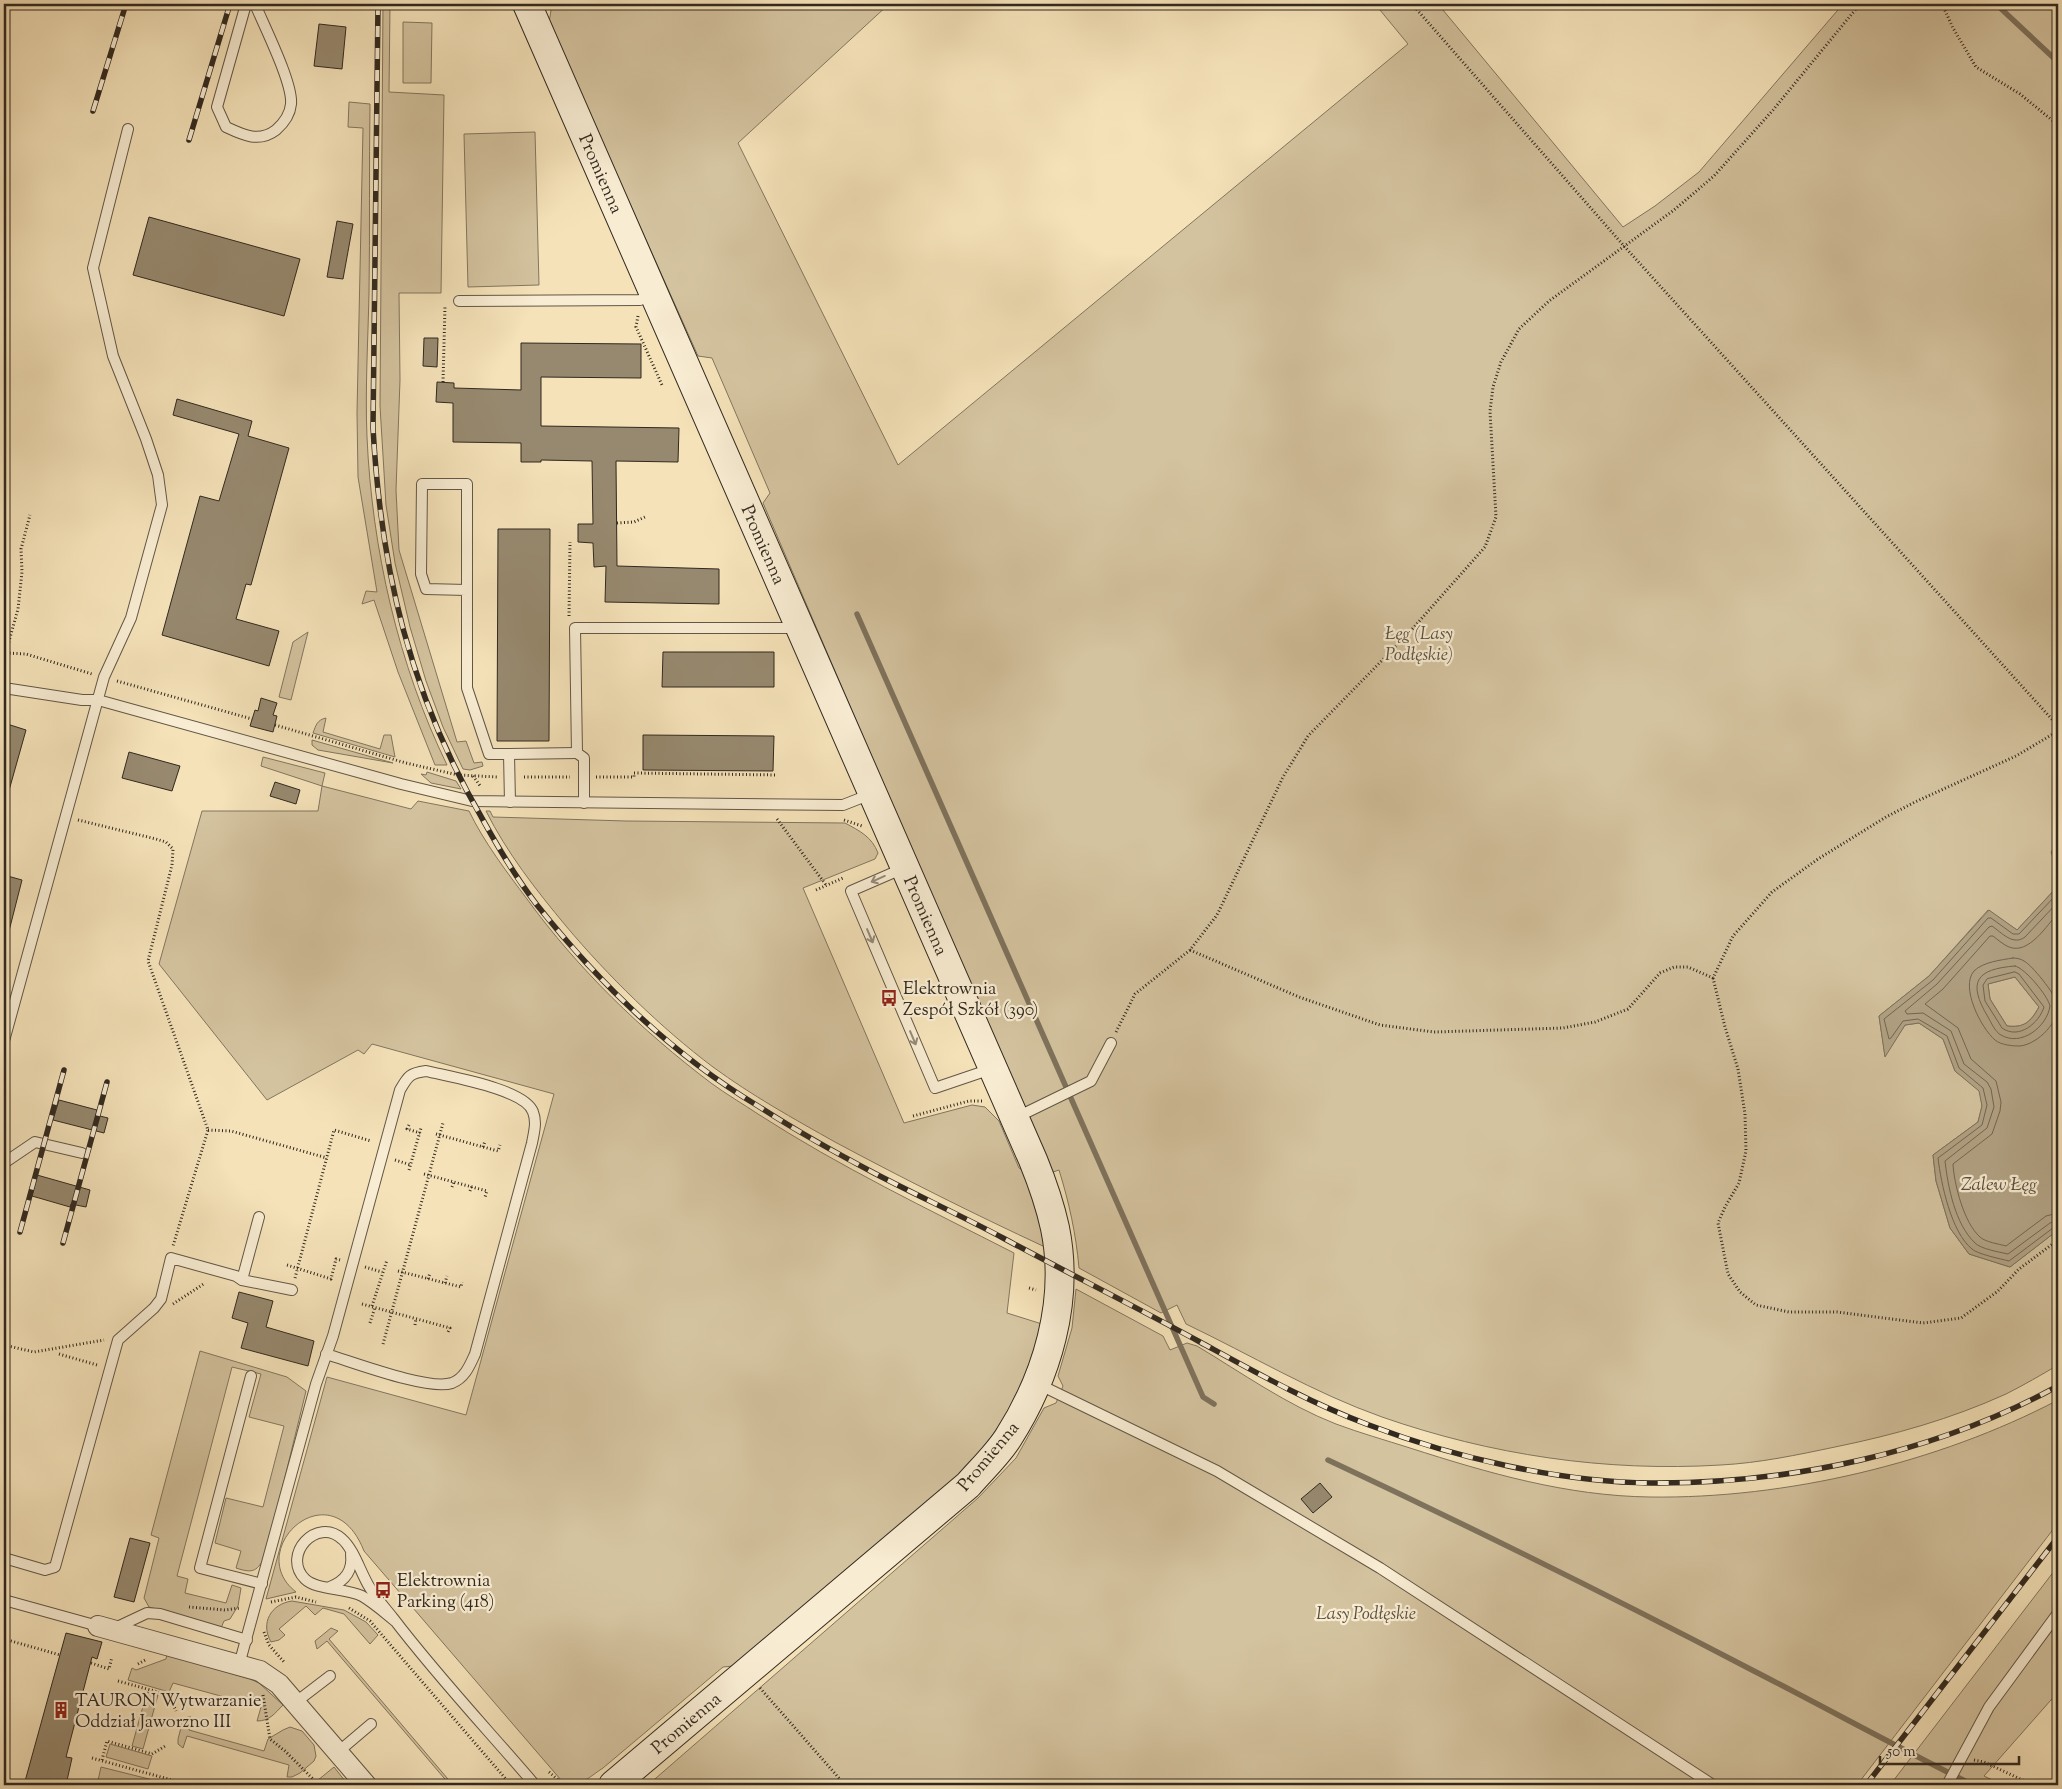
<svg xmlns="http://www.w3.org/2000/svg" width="2062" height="1789" viewBox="0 0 2062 1789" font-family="'Sorts Mill Goudy',serif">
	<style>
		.green { fill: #d4c39f; stroke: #82765f }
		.water { fill: #b2a385; stroke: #7e725c; fill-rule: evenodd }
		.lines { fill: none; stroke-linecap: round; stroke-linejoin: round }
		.shore { stroke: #726652; stroke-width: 1 }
		.stream { stroke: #7e725c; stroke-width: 5.5 }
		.building { fill: #97896f; stroke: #31291f }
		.lane-casing { stroke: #625746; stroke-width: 12 }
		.street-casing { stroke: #625746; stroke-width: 22 }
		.secondary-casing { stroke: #31291f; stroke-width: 30 }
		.path { stroke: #31291f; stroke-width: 3; stroke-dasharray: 1 2.5; stroke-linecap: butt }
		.lane { stroke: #f8ecd2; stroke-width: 10 }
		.street { stroke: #f8ecd2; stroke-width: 20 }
		.secondary { stroke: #f8ecd2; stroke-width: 28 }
		.rail-casing { stroke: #31291f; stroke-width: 5.5 }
		.rail { stroke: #f8ecd2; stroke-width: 4; stroke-dasharray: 11; stroke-linecap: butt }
		.oneway { stroke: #948a78 }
		.labels { text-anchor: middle; stroke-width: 4.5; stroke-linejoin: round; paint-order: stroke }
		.street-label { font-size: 18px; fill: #31291f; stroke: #f8ecd2 }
		.park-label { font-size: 18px; font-style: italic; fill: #5a503f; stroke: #f8ecd2 }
		.poi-label { font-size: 18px; fill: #31291f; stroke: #f8ecd2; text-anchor: start }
		.water-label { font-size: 19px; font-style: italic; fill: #584e3e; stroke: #f8ecd2 }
	</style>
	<rect width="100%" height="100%" fill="#f5e2b9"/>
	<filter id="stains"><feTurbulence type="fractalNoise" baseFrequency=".004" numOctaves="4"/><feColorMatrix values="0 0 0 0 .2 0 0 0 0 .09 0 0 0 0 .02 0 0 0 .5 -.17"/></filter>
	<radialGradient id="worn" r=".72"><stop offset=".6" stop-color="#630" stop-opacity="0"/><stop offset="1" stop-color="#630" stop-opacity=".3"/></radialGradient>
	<g class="green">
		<path d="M383,4h7l-1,88 55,3 -3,198h-42l1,87 -4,110 3,60 58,192 9,-1 8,22 8,-1 1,4 -13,4 -7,-1 -20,-42 -17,-46 -16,-54 -15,-64 -9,-58 -6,-99z"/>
		<path d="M552,4h337l-151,139 160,322 510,-421 -33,-40h63l185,223 32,-21 44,-34 144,-168h215v838l-7,10 7,18v16l-41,44 -29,-20 -59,66 -50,40 6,40 20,-31 14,-2 24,16 12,32 25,20 2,15 -4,16 -45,33 3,26 14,47 19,26 41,13 48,-37v135c-17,10 -34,20 -52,29 -55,25 -112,41 -171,53 -38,8 -76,16 -114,18 -116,7 -230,-10 -339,-48 -68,-24 -131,-62 -196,-93l-9,-19 -16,8 -82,-45c-3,-34 -10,-66 -20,-98l-9,3 -287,-670 7,-10 -58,-135 -14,-2 -149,-333z"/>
		<path d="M403,22l29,1 -1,60h-28z"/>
		<path d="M349,102l21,2c-1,63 0,126 -1,189 -1,48 -4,96 -2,144 5,112 31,227 80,328h-12l-37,-93 -24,-72 -12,4 4,-13 11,1 -19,-115 -1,-64 6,-285 -15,-1z"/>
		<path d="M535,132l4,153 -71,2 -4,-153z"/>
		<path d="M308,632l-17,68 -12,-3 14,-55z"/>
		<path d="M326,718l-3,14 57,17 4,-14h7l4,22 -82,-24c3,-8 4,-13 13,-15z"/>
		<path d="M312,740l81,23 -75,-13 -6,-5z"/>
		<path d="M263,757l62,16 -3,13 89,23 7,-8 51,10c15,31 37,60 58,88 51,70 114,131 184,184 15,11 32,21 47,31 82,53 170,95 256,139l-7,60 35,11c-4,14 -6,30 -12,45 -16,40 -39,70 -67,102l-229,195 -11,1 -120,101c-17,11 -22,20 -42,12l-197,-229c-33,-84 -122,-1 -68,41l-30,7 61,-222 139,38 88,-321 -182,-50 -8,10 -6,-4 -91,50 -108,-136 43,-153h116l4,-25 -61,-20z"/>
		<path d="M427,772l29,9 5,8 -30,-6 -10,-9 5,1z"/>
		<path d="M486,811h4l3,6 133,4 219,2c15,8 27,14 33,30l-3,6 -72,29 101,235 68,-18 13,2 14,14 20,47 5,3 16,48 5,28c-71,-33 -141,-68 -210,-105 -41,-23 -84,-47 -122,-75 -52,-39 -106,-92 -147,-141 -30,-36 -59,-73 -80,-115z"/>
		<path d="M2015,977l24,30c-9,15 -14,21 -32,19l-17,-27 -2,-15z"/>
		<path d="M1076,1289l87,47 7,14 17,-7 10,3c45,27 90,59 139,78 24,9 49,16 74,24 78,25 157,48 240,49 136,2 288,-34 408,-97v123l-201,262h-1209l330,-287 38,-40 28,-50 12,-5 7,-17 -5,-10 14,-48z"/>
		<path d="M200,1351l87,26 19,14 -40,164c-9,16 -12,19 -30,13l5,-17 -26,-8 11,-45 37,9 21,-81 -35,-9 12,-43 -29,-7 -55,209 11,3 -3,14 41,10 6,-18 9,3 -3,18 -8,13 -6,2 -3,7 -72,-21 -5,-9 15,-60 -8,-3z"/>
		<path d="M2058,1566v126l-74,84 19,9h-113z"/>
		<path d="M292,1601l52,9 22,12 12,13 -8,9 -26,-30 -21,-6 -8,7 -9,-9 -27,23 6,6 -6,5 -8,2c-11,-19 0,-38 21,-41z"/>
		<path d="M331,1628l7,3 -9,8 124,146h-3l-123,-144 -10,8 -2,-8z"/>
		<path d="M167,1654l83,25 9,4 24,22c-8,8 -13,16 -26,16l4,-14 -88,-24 -4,9 -41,-12 4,-12 4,2 30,-11z"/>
		<path d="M147,1692l11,3 -15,54 -11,-3z"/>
		<path d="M188,1717h3l-2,13 75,21 4,-12 15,-9 7,-3 12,4 12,14 2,11 -2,5 -14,12 -8,4h-5l2,-12 -102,-29 -4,12 -5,-4v-5l5,-19z"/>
		<path d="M110,1744l42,12 -4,13 -42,-12z"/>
		<path d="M101,1767l72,18h-76z"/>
		<path d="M334,1767l11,14 -5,4h-28z"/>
	</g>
	<path class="water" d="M2058,886v344l-48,37 -41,-13 -19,-26 -14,-47 -3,-26 45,-33 4,-16 -3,-15 -24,-20 -12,-32 -24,-16 -14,2 -20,32 -6,-41 50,-40 60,-66 28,20zM2015,977l24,30c-8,15 -15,21 -32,19l-17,-27 -2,-15z"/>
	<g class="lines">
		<g class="shore">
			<path d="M2058,893l-39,41h-6l-22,-16h-3l-55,62 -49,39 5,20 2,-1 12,-17 15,-2 29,17 12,32 24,20 4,17 -5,20 -44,33c3,25 13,74 34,91 5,5 29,10 37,12l44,-33 5,-1"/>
			<path d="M2058,902l-33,35c-12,9 -23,-4 -33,-11l-3,1 -52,57 -32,27 2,3 16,-1 28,18 13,33 23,18 4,7 3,18 -7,21 -42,33c3,26 10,63 30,82 6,6 24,9 33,11l42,-31 8,-3"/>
			<path d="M2058,913c-11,12 -29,42 -49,34 -5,-2 -11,-7 -16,-11h-3l-47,53 -18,15 33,24 13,31 25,22 5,21 -1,9 -8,23 -39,30c1,20 11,59 27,73 5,5 19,7 26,9l40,-30 12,-3"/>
			<path d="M2013,958c4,0 8,1 11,3 8,4 31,33 33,42 4,18 -19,41 -37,43 -8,0 -19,-1 -25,-6 -14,-12 -35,-53 -21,-69 9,-9 27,-11 39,-13z"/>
			<path d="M2015,966c10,2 33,30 35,40 -3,21 -29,41 -49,29 -6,-3 -10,-13 -13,-18 -21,-35 -12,-48 27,-51z"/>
			<path d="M2015,972l4,2 25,33c-5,16 -25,33 -42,21l-17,-27 -2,-16 4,-6z"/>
		</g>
		<g class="stream">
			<path d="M1996,4l62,58"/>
			<path d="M857,614l346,783 11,7"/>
			<path d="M1328,1460c143,67 284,137 424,210 74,38 147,78 221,115"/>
		</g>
	</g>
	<g class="building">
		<path d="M319,24l27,3 -4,42 -28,-3z"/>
		<path d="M149,217l151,42 -16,57 -151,-41z"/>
		<path d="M337,221l16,3 -10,55 -16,-2z"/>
		<path d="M424,338h14l-1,29 -14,-1z"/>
		<path d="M521,343l120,1v34l-100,-1v49l138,2 -1,34 -62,-1 1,105 102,3v35l-114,-2 1,-36 -12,1 -1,-24 -15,-1v-18h15l-1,-63 -51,-1v2h-20v-19l-68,-1v-39l-17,-1 1,-20 17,1v5l67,2z"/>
		<path d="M177,399l75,22 -4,15 41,12 -38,137 -5,-1 -10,35 43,12 -10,35 -107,-31 38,-139 19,5 20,-67 -66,-19z"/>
		<path d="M498,529h52l-1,212h-52z"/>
		<path d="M663,652h111v35h-112z"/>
		<path d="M261,698l16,5 -4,12 4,1 -4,16 -23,-6 5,-16 3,1z"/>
		<path d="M4,723l22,7 -18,64 -4,-1z"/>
		<path d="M643,735l131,1 -1,35 -130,-1z"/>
		<path d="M129,752l51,14 -8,25 -50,-13z"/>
		<path d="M275,782l25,8 -4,14 -26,-8z"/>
		<path d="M4,875l18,5 -13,51 -5,-1z"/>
		<path d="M59,1100l38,10 -1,5 12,3 -4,15 -51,-13z"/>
		<path d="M37,1175l53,15 -4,17 -15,-3 -1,3 -38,-11z"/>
		<path d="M239,1292l34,9 -7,26 48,14 -6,25 -67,-18 7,-25 -16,-5z"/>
		<path d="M1320,1483l12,14 -19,16 -12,-14z"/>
		<path d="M130,1538l20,5 -16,59 -20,-5z"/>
		<path d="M66,1633l36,9 -5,17 -5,-2 -26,100 6,1 -6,27h-42z"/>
	</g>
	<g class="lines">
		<g class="lane-casing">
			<g id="lane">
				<path d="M246,4l-29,103 9,20c17,8 33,16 50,3 8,-7 14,-15 15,-26 2,-21 -27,-78 -36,-100"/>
				<path d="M459,301l181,-1 13,-5"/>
				<path d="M467,590l-41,-1 -5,-15 1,-90h45v204l22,66h20l1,48"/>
				<path d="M4,688l78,12h16l303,84 71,17 371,4 28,-11"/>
				<path d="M509,754l68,-1"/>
				<path d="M584,803v-45l-7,-5 -2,-125h224"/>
				<path d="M904,868l-53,23 84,197 56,-19"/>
				<path d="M4,1041l100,-364 27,-59 31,-113 -4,-30 -12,-36 -33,-83 -20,-88 35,-139"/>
				<path d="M1015,1118l76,-37 20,-38"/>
				<path d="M4,1163l31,-21 47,11"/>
				<path d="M259,1217l-17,63 50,10"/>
				<path d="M251,1376l-51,192 62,16"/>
				<path d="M1038,1384l179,87 163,97 333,217"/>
				<path d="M4,1558l41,12 10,-3 63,-227 36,-32 7,-9 10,-41 65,18 6,4"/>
				<path d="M330,1587c15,-6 23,-16 21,-33"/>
				<path d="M4,1600l94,26"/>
				<path d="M395,1621c-10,-8 -21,-18 -33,-25 -17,-8 -46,-6 -57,-17 -24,-24 12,-63 37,-40 12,10 19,35 28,49 7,11 15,20 23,30 44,58 95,112 142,167"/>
				<path d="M113,1629l34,-16 13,1 87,26"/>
				<path d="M239,1665l77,-281 17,-48 67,-246c8,-14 10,-17 26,-19 24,6 99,18 107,41 4,10 1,20 -1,31l-57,211c-5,11 -10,24 -23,29 -23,8 -99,-21 -126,-29"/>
				<path d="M296,1702l34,-26"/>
				<path d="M338,1752l33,-28"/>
				<path d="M1947,1785l42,-78 69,-94"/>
			</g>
		</g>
		<g class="street-casing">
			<path id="street" d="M98,1626l162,45 19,13 87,101"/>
		</g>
		<g class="secondary-casing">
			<g id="secondary">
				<path id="s1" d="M527,4l506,1156c9,22 17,45 22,68 15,73 -8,149 -47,210 -11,17 -27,32 -40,47l-355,300"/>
			</g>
		</g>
		<g class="path">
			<path d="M1412,4l212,242 434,480"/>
			<path d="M1942,4l11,24 23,39 44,27 38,31"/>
			<path d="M638,316l-2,11 26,58"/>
			<path d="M443,382l2,-76"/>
			<path d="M617,523l17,-1 11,-5"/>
			<path d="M569,616l1,-74"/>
			<path d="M6,653l20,1 66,20"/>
			<path d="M4,659l14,-50 4,-37 -1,-23 9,-34"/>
			<path d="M117,681l135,38"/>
			<path d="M275,725l131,38 52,12 39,2"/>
			<path d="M473,776l8,11"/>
			<path d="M524,777h46"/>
			<path d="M596,777h38v-4l143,2"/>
			<path d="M777,819l49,66"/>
			<path d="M78,820l78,19 10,3 7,7 -1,16 -24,96 60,169 -35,116"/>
			<path d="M844,820l18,6"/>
			<path d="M816,890l27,-12"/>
			<path d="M1190,950l109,47 81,28 54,7 129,-4 32,-6 33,-13 32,-36 14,-6h14l25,11 20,-42 39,-44 46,-33 68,-42 29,-15 101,-46 42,-25"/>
			<path d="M1713,978l12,49 13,42 7,45 1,37 -7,32 -14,24 -7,16 10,51 12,18 16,13 33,7h48l86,11 38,-5 37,-27 21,-22 39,-29"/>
			<path d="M1116,1032l19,-38 55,-44 27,-35 66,-138 25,-41 98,-100 79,-89 11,-30 -6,-106 3,-24 8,-25 18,-33 30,-28 125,-91 40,-34 59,-66 87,-106"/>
			<path d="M913,1116l56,-15h13"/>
			<path d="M409,1125l-2,4 13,4"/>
			<path d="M208,1130l23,1 96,27"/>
			<path d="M436,1134l62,17 2,-6"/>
			<path d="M483,1147l2,-6"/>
			<path d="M395,1160l16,5"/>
			<path d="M409,1170l12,-42"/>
			<path d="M424,1174l63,17 -2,6"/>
			<path d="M452,1187l2,-5"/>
			<path d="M470,1191l2,-5"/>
			<path d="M287,1265l44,14 5,-20 4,1"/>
			<path d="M365,1267l17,5"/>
			<path d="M398,1271l63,16 1,-5"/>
			<path d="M295,1278l39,-148 37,11"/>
			<path d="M428,1279l2,-6"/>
			<path d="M445,1283l2,-7"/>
			<path d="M1029,1288l7,2"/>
			<path d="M173,1304l32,-21"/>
			<path d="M362,1304l88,24 -3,6"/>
			<path d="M372,1306l15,-46"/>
			<path d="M370,1323l5,-16"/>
			<path d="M415,1325l1,-7"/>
			<path d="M383,1344l60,-221"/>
			<path d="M4,1345l30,7 70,-12"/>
			<path d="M59,1354l38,11"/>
			<path d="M271,1602l25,-5 20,5"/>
			<path d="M189,1607l36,3 15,-2"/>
			<path d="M349,1608l21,13 141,164"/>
			<path d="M264,1632l5,13 16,18"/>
			<path d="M4,1639l56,16"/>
			<path d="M91,1663l18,6 3,-12"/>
			<path d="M138,1664l9,-5"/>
			<path d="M118,1681l51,14 7,16"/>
			<path d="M760,1688l85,97"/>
			<path d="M263,1695l7,44 15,12 34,34"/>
			<path d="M92,1758l98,27"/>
			<path d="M102,1760l5,-19 45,13 15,-9"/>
			<path d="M1974,1760l10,2 49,23"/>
			<path d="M549,1772l15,13"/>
			<path d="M330,1785l7,-6"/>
		</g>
		<use href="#lane" class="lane"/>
		<use href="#street" class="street"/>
		<use href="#secondary" class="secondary"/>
		<g class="rail-casing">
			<g id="rail">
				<path d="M378,4l-5,424c8,144 37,266 110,392 16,29 33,58 54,85 61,77 136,150 221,201 37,24 76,46 116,67 42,22 86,42 129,65 65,35 131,68 197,104 55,30 110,61 169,83 86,33 191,57 282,58 140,1 284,-30 407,-97"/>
				<path d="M93,111l33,-107"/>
				<path d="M189,140l41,-136"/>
				<path d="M20,1232l44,-162"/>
				<path d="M63,1243l44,-161"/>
				<path d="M1866,1785l192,-248"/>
			</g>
		</g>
		<use href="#rail" class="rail"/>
	</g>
	<defs><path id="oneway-shaft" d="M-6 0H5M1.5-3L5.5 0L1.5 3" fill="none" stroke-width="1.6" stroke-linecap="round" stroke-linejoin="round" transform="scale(1.25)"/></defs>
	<g class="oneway">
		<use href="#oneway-shaft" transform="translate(878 879) rotate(156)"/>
		<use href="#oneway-shaft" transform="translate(870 936) rotate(67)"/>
		<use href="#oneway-shaft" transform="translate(913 1038) rotate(67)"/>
	</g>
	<defs>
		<g id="bus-bare" transform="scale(1.35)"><path d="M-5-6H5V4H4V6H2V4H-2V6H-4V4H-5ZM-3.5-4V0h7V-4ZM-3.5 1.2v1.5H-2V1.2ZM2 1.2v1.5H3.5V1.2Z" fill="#8f2418" stroke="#f8ecd2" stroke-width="2.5" paint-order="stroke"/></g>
		<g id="building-bare" transform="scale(1.35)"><path d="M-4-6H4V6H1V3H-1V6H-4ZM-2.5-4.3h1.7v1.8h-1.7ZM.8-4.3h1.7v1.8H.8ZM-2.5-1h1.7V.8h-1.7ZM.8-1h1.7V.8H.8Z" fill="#8f2418" stroke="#f8ecd2" stroke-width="2.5" paint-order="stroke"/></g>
	</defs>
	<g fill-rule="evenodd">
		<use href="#bus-bare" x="889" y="998"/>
		<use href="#bus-bare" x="383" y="1590"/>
		<use href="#building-bare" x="61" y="1710"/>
	</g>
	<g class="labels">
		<g class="street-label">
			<text dy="6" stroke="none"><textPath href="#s1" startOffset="185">Promienna</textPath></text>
			<text dy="6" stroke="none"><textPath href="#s1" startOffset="590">Promienna</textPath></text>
			<text dy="6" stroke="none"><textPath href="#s1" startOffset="995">Promienna</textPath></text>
			<text transform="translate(988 1456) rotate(-50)" y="6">Promienna</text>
			<text transform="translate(686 1723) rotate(-40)" y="6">Promienna</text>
		</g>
		<g class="park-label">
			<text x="1419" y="639">Łęg (Lasy<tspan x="1419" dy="21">Podłęskie)</tspan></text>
			<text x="1366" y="1619">Lasy Podłęskie</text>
		</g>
		<g class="poi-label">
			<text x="903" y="994">Elektrownia<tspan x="903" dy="21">Zespół Szkół (390)</tspan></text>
			<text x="397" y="1586">Elektrownia<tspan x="397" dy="21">Parking (418)</tspan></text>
			<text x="75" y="1706">TAURON Wytwarzanie<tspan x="75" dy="21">Oddział Jaworzno III</tspan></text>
		</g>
		<g class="water-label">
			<text x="1999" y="1190">Zalew Łęg</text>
		</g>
	</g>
	<rect width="2062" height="1789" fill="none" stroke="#f5e2b9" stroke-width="20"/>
	<rect x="5" y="5" width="2052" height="1779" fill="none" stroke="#31291f" stroke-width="2.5"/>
	<rect x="10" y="10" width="2042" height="1769" fill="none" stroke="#31291f"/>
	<path d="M1880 1756v8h139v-8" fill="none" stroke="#31291f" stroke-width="2.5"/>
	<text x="1887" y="1756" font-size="15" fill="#31291f" stroke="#f8ecd2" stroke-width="4" paint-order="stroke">50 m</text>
	<rect width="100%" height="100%" filter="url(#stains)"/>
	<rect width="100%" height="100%" fill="url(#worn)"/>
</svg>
